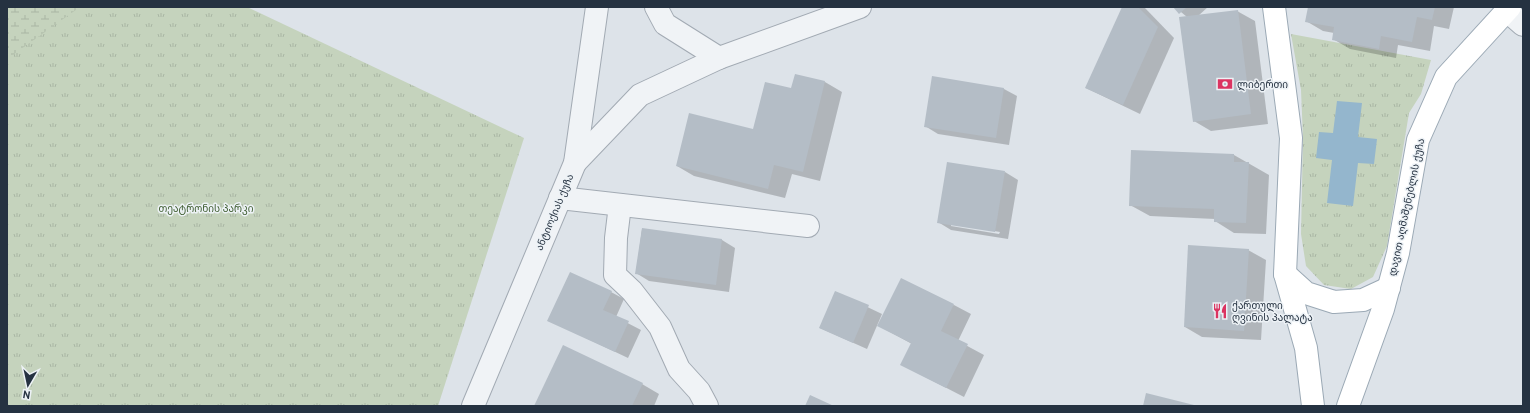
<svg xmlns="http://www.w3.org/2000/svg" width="1530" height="413" viewBox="0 0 1530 413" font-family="'PT Sans','Noto Sans Georgian',sans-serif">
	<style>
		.grass { fill: url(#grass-tufts) }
		.wetland { fill: url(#wetland-marsh) }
		.water { fill: #94b6cd }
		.shadow { fill: #0003; fill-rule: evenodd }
		.building { fill: #b4bdc6 }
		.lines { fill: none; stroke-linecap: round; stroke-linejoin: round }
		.minor-casing { stroke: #a2aab3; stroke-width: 24 }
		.major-casing { stroke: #9ba9b5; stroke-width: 24 }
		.minor { stroke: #f0f3f6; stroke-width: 22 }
		.major { stroke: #fff; stroke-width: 22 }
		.labels { text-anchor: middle; stroke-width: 3; stroke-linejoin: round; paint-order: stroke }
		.poi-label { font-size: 10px; fill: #253241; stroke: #edf2f6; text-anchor: start }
		.street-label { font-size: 10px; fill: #253241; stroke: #edf2f6 }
		.park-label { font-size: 10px; fill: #3f5e31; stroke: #edf2f6 }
	</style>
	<defs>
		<pattern id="grass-tufts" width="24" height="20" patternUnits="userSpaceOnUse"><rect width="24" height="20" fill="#c5d3bd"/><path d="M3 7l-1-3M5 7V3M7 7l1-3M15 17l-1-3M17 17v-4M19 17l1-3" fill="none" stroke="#a9b6a4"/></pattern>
		<pattern id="wetland-marsh" width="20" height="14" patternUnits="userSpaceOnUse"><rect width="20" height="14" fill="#c5d3bd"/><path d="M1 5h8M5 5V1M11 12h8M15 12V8" fill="none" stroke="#a9b6a4"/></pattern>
	</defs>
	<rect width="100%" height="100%" fill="#dde3e9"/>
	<g class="grass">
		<path d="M7,7h240l277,131 -86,268h-431z"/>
		<path d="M1291,34l140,26 -10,34 -12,19 -22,133 -14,31 -22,12 -27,-4 -18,-19 -5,-32 2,-96 -2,-48z"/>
	</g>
	<path class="wetland" d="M7,7h73l-73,52z"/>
	<path class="water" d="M1337,101l25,2 -4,34 19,2 -3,25 -16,-1 -5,43 -26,-3 5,-43 -16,-2 3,-26 14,1z"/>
	<g class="shadow">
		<path d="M1123,7l22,1 29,30 -34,76 -54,-26z"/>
		<path d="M1175,7h33l-10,9 39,-5 18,10 13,103 -57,7 -17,-10 -7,-104z"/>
		<path d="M1309,7h145l-5,22 -15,-3 -4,25 -32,-6 -2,13 -46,-9 -17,-10 1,-6 -11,-2 -17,-10z"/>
		<path d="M933,77l71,12 13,7 -8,49 -71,-11 -13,-8z"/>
		<path d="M825,82l17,10 -22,89 -28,-7 -7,24 -91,-22 -17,-10 77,-36 38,-41z"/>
		<path d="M1234,155l35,20 -3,59 -32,-1 -19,-12v-2l-65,-3 -20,-11z"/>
		<path d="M1005,172l13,8 -10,59 -57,-9 -13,-8zM951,224l49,8 -1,2 -48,-8z"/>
		<path d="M642,229l80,11 13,8 -6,44 -80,-11 -13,-8z"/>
		<path d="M1248,250l18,10 -5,80 -59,-3 -17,-10z"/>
		<path d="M611,292l13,7 -8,18 25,13 -13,28 -80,-38z"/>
		<path d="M836,292l46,22 -15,35 -47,-21z"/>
		<path d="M954,305l17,9 -13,27 26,14 -20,42 -62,-32 10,-21 -33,-18z"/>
		<path d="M642,384l17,10 -5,12h-119z"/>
	</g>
	<g class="building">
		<path d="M1122,7h16l20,20 -35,78 -38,-17z"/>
		<path d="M1173,7h14l-8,7z"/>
		<path d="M1308,7h127l-3,13 -15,-3 -5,25 -31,-6 -2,13 -47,-9 2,-13 -29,-5z"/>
		<path d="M1238,10l13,104 -58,8 -14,-105z"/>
		<path d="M795,74l30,7 -22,91 -29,-7 -6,24 -92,-23 13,-53 64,16 12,-47 26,6z"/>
		<path d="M932,76l72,12 -8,50 -72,-11z"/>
		<path d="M1131,150l103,4v8h15l-3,61 -32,-1v-13l-85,-3z"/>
		<path d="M947,162l58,9 -10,61 -58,-9z"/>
		<path d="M642,228l80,11 -6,46 -81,-11z"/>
		<path d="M1188,245l61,4 -5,82 -60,-4z"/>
		<path d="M570,272l42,19 -9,19 26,11 -14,31 -68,-31z"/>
		<path d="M901,278l53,26 -13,27 27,13 -22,44 -46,-23 11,-22 -34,-17z"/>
		<path d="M835,291l34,14 -16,38 -34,-15z"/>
		<path d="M563,345l80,38 -11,23h-98z"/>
		<path d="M1146,393l48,12v1h-51z"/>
		<path d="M810,395l24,11h-29z"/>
	</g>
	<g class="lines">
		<g class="minor-casing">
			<g id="minor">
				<path d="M656,7l9,17 54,34"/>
				<path d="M1507,11l16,14"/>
				<path d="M575,163l65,-68 79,-37 141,-51"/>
				<path d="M560,198l248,28"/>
				<path d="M620,205l-4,33 -1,37 17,16 28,36 19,42 20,22 8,15"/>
				<path d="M473,406l102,-243 22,-156"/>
			</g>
		</g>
		<g class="major-casing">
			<g id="major">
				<path d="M1274,7l17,131 -6,136 21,74 7,58"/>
				<path d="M1285,274l21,19 28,9 29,-2 26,-12"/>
				<path d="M1348,406l35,-97 15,-56 20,-113 28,-63 64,-70"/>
			</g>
		</g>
		<use href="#minor" class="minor"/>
		<use href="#major" class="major"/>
	</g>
	<defs>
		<g id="bank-bare" transform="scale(1.2)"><path d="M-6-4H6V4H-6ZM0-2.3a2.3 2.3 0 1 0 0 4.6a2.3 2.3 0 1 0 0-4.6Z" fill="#db3461" stroke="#edf2f6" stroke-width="2.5" paint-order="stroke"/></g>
		<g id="restaurant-bare" transform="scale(1.2)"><path d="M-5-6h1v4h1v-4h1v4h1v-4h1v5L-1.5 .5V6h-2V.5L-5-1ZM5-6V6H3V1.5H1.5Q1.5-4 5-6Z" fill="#db3461" stroke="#edf2f6" stroke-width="2.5" paint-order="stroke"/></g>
	</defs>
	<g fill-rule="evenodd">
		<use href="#bank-bare" x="1225" y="84"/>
		<use href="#restaurant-bare" x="1220" y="311"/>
	</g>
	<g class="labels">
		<g class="poi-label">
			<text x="1237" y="88">ლიბერთი</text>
			<text x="1232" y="309">ქართული<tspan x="1232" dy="12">ღვინის პალატა</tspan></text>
		</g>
		<g class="street-label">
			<text transform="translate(1406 207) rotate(-78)" y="4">დავით აღმაშენებლის ქუჩა</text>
			<text transform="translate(554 212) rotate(-67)" y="4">ანტიოქიას ქუჩა</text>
		</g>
		<g class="park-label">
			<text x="206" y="212">თეატრონის პარკი</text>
		</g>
	</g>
	<rect width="1530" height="413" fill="none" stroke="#253241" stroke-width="16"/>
	<g transform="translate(28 385) rotate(189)" stroke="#edf2f6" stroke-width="3" paint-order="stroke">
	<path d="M0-3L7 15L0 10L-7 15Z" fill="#253241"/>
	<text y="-6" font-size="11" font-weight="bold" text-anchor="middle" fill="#253241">N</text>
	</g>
</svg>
